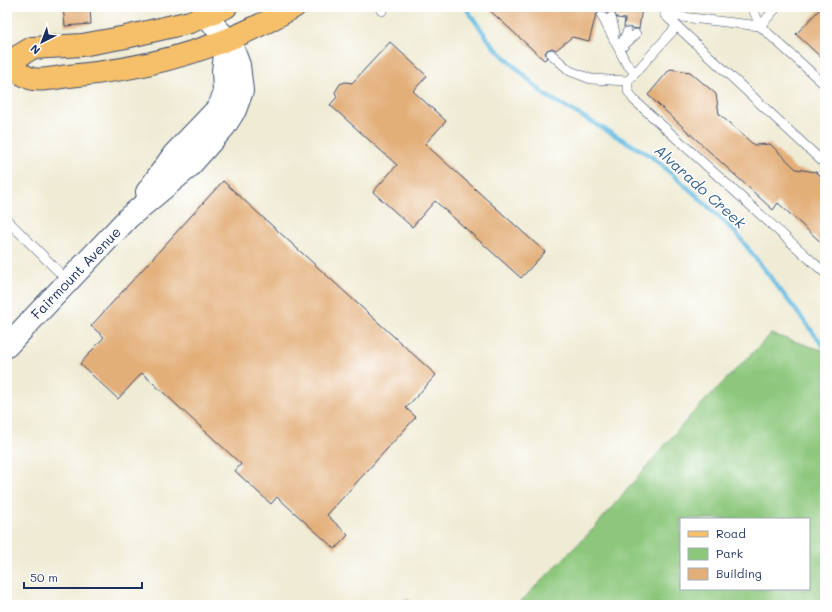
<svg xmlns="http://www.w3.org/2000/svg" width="832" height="612" viewBox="0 0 832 612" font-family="Mali,sans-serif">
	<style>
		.green { fill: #8cc77c; stroke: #547b6d; fill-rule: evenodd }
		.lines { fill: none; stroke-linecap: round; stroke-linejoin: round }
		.stream { stroke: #65bce2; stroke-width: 4.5 }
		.building { fill: #e3af79 }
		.service-casing { stroke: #3b4b70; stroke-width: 10 }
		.tertiary-casing { stroke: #3b4b70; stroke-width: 24 }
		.primary-casing { stroke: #3b4b70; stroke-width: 24 }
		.service { stroke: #fff; stroke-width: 9 }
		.tertiary { stroke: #fff; stroke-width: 22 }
		.primary { stroke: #f6c06b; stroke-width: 22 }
		.labels { text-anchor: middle; stroke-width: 3.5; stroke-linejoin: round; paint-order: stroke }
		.street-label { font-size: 14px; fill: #1b2f5e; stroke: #fff }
		.water-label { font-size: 15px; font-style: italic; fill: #35608c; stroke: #fff }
	</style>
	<rect width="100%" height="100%" fill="#fff"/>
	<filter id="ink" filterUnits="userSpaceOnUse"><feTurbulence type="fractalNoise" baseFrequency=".025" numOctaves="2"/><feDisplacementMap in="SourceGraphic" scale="8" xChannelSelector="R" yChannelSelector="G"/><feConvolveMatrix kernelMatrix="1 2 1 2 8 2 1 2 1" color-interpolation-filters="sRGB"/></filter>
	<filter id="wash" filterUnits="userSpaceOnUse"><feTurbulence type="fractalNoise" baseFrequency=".012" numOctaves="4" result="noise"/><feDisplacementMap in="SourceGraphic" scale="16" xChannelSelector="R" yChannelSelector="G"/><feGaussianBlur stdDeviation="0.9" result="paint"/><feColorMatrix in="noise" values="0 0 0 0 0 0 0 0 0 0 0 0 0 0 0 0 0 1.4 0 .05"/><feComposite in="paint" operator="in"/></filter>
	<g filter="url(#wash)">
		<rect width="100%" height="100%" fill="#efebd4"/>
		<g class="green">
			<path d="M771,334l54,17v254h-308l78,-78 95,-111zM681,519h128v70h-128z"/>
			<path d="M408,600l6,5h-31z"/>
		</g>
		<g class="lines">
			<path class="stream" d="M465,7l28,39 52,49 106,61 45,39 41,39 88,114"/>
		</g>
		<g id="blocks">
			<g class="building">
				<path d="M63,7h27l1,17 -26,2z"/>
				<path d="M486,7h156l-3,22 -15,-2 1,-8 -8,-1 -4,-7 -6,2 -7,-2 -4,4 -7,26 -17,-4 -16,13 -4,-2 -5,2 -2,3 2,5 -3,2z"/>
				<path d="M822,7h3v54l-29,-27z"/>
				<path d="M390,42l37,34 -14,15 33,30 -21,23 120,108 -24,26 -86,-77 -23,26 -39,-35 24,-27 -67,-60 7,-8 -2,-5 5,-8 5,-2 7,1z"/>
				<path d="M670,69l20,3 26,22 3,20 35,31 16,-1 26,25 20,3 9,8v66l-47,-43 -5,7 -125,-115z"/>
				<path d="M223,181l213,194 -30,33 10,9 -89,98 21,20 -13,14 -58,-52 -6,7 -36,-33 6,-7 -99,-91 -24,26 -38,-35 24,-27 -13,-11z"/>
			</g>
		</g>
	</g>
	<g filter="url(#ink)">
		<use href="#blocks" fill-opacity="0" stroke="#3b4b70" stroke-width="1"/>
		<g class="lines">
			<g class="service-casing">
				<g id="service">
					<path d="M379,7l3,4"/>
					<path d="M666,7l-1,8 160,149"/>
					<path d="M755,7l-1,4 6,15 65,59"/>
					<path d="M665,15l95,11"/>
					<path d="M602,16l24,47 9,10"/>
					<path d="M611,17l4,16"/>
					<path d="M677,26l-49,55v10l6,9 191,173"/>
					<path d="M760,26l17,-19"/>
					<path d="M621,46l6,-14"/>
					<path d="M620,49l16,-15"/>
					<path d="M551,54l19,17 21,8 37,2"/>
					<path d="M7,220l61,61"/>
				</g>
			</g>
			<g class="tertiary-casing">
				<g id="tertiary">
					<path d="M147,192l27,-38 44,-46 4,-8 2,-10 -1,-19 4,-32"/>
					<path d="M7,346l122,-129 59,-49 37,-42 10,-16 7,-19 -3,-26 -6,-16 -6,-10 -22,-23"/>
				</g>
			</g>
			<g class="primary-casing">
				<g id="primary">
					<path d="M7,63l25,-15 50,-3 44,-8 64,-15 36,-15"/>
					<path d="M7,64c7,4 18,14 26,15 11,2 25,-2 36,-3 79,-7 157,-29 225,-69"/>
				</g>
			</g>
			<use href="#service" class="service"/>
			<use href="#tertiary" class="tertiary"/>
			<use href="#primary" class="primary"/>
		</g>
	</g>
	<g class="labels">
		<g class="street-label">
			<text transform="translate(76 273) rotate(-46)" y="5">Fairmount Avenue</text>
		</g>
		<g class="water-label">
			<text transform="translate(700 187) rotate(42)" y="5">Alvarado Creek</text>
		</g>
	</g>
	<rect width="832" height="612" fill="none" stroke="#fff" stroke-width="24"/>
	<rect x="680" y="518" width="130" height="72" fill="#ffffff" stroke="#a4acbf"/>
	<rect x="688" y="531" width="20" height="6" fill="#f6c06b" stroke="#a4acbf"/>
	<text x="716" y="538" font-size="12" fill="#1b2f5e">Road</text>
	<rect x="688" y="548" width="20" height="12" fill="#8cc77c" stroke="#a4acbf"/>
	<text x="716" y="558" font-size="12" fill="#1b2f5e">Park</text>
	<rect x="688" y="568" width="20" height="12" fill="#e3af79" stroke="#a4acbf"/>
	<text x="716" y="578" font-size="12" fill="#1b2f5e">Building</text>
	<g transform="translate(42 42) rotate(222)" stroke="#ffffff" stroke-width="3" paint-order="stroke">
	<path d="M0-3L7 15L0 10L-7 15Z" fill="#1b2f5e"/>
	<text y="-6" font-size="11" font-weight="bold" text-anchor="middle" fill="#1b2f5e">N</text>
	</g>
	<path d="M24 582v6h118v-6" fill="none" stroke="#1b2f5e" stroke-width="2"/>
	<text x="30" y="582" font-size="12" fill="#1b2f5e" stroke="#ffffff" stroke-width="3" paint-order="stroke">50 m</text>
</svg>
